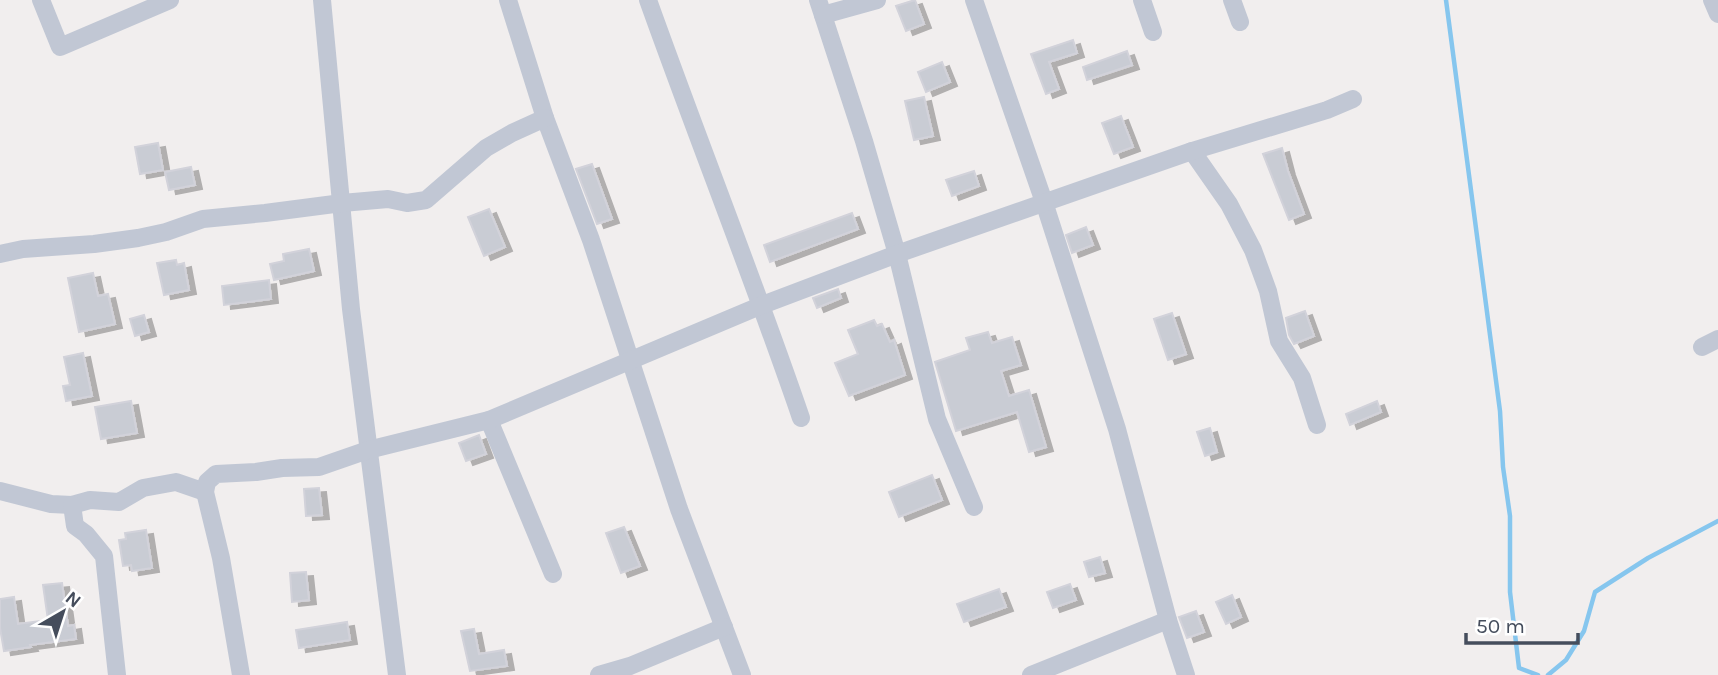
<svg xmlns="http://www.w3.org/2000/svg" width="1718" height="675" viewBox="0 0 1718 675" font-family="Karla,sans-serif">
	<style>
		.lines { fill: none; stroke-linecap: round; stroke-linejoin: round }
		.stream { stroke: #86c6ee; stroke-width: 4.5 }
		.building { fill: #c9ccd4; stroke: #d2d2da; stroke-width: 2; filter: url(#shadow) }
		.minor { stroke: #c1c7d4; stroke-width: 18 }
	</style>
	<defs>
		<filter id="shadow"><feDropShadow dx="7" dy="4" stdDeviation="0" flood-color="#0004"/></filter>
	</defs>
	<rect width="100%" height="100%" fill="#f1eeee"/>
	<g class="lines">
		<g class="stream">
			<path d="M1446,0l54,411 3,56 7,49v76l9,76 19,7"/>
			<path d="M1548,675l18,-15 18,-29 11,-39 53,-34 70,-37"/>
		</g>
	</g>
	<g class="building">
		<path d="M915,0l9,24 -18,7 -10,-25z"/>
		<path d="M1073,40l4,13 -28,9 10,27 -13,5 -15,-40z"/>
		<path d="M1127,51l5,14 -45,15 -4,-13z"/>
		<path d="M942,62l8,20 -24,10 -8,-20z"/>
		<path d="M924,97l9,39 -19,4 -9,-39z"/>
		<path d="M1121,116l12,31 -19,7 -12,-31z"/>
		<path d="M158,143l5,27 -23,4 -5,-27z"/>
		<path d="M1282,148l6,23 16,43 -15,6 -26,-66z"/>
		<path d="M592,164l20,55 -15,5 -21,-55z"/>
		<path d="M191,167l4,18 -26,5 -4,-18z"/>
		<path d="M974,171l5,15 -27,10 -6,-16z"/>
		<path d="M489,209l16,38 -21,9 -16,-39z"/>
		<path d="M852,213l6,16 -88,33 -6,-17z"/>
		<path d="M1086,227l7,18 -21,8 -6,-18z"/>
		<path d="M309,249l5,22 -40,9 -4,-16 14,-3 -1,-7z"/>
		<path d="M176,260l1,5 7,-2 5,27 -25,5 -7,-32z"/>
		<path d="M93,273l5,23 10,-2 7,30 -36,8 -11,-54z"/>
		<path d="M269,280l2,19 -47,6 -2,-19z"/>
		<path d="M838,289l3,9 -24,10 -4,-10z"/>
		<path d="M1305,311l9,25 -20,8 -5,-9 -3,-17z"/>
		<path d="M1172,313l14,41 -18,6 -14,-41z"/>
		<path d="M144,315l5,17 -14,4 -5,-17z"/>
		<path d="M874,320l3,6 5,-2 8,18 4,-2 11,35 -56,21 -14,-33 23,-9 -10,-24z"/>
		<path d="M988,332l4,11 20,-6 9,28 -20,6 8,25 20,-6 17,57 -17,5 -12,-40 -61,19 -21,-69 35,-12 -4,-12z"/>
		<path d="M83,353l9,43 -26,5 -3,-15 7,-1 -6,-28z"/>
		<path d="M131,401l6,32 -36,6 -6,-32z"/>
		<path d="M1377,401l4,11 -31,13 -4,-11z"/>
		<path d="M1210,428l7,24 -12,4 -8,-24z"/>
		<path d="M479,435l7,19 -20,7 -7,-18z"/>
		<path d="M932,475l10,25 -43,17 -10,-25z"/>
		<path d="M319,488l3,27 -16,1 -2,-27z"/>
		<path d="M624,527l16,39 -19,7 -15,-40z"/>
		<path d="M146,530l6,38 -20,3 -1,-6 -8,1 -4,-26 7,-1 -1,-6z"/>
		<path d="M1100,557l5,16 -16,4 -5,-15z"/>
		<path d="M306,572l3,28 -17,2 -2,-29z"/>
		<path d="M62,583l6,43 6,-1 2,14 -46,6 1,2 -27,4 -4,-23v-29l14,-2 4,27 30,-4 -5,-35z"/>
		<path d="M1070,584l6,16 -23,8 -6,-16z"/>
		<path d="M999,589l7,18 -42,15 -7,-18z"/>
		<path d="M1232,595l9,22 -15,7 -10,-22z"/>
		<path d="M1196,611l8,21 -17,6 -8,-21z"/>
		<path d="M347,622l3,18 -51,8 -3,-18z"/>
		<path d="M474,629l5,25 25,-4 3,16 -37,5 -9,-40z"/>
	</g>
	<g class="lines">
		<g class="minor">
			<path d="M41,0l19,47 110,-47"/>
			<path d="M322,0l29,309 46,366"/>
			<path d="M508,0l37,118 46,122 88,269 63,166"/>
			<path d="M648,0c50,140 105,278 153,418"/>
			<path d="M818,0l46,141 33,113 40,165 37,88"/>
			<path d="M974,0l70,202 73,227 51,191 18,55"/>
			<path d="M1142,0l11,32"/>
			<path d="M1232,0l8,22"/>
			<path d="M1712,0l6,14"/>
			<path d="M823,15l54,-15"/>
			<path d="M1192,151l37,53 24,46 15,41 11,50 23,37 15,47"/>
			<path d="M0,254l23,-5 71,-5 44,-6 28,-6 37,-13 62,-6 77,-10 46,-4 19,4 19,-3 60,-52 26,-15 33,-15"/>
			<path d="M1702,347l16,-8"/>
			<path d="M489,420l64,154"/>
			<path d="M0,491l51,13 21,1 18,-5 29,2 24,-14 33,-6 29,10"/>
			<path d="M72,505l3,21 11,8 18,22 13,119"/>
			<path d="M241,675l-20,-117 -16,-66 2,-10 9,-8 40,-2 26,-4 37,-1 49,-17 121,-30 273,-115 135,-51 295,-103 135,-41 26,-11"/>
			<path d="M599,675l31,-9 94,-39"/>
			<path d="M1031,675l137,-55"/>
		</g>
	</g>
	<g transform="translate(63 612) rotate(39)" stroke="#ffffff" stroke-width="5" paint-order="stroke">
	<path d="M0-5L12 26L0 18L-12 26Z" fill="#454d5c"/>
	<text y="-10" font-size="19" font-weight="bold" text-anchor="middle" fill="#454d5c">N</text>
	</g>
	<path d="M1466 633v10h112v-10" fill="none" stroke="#454d5c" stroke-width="3.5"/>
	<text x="1476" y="633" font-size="21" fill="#454d5c" stroke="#ffffff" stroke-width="5" paint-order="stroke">50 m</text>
</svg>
